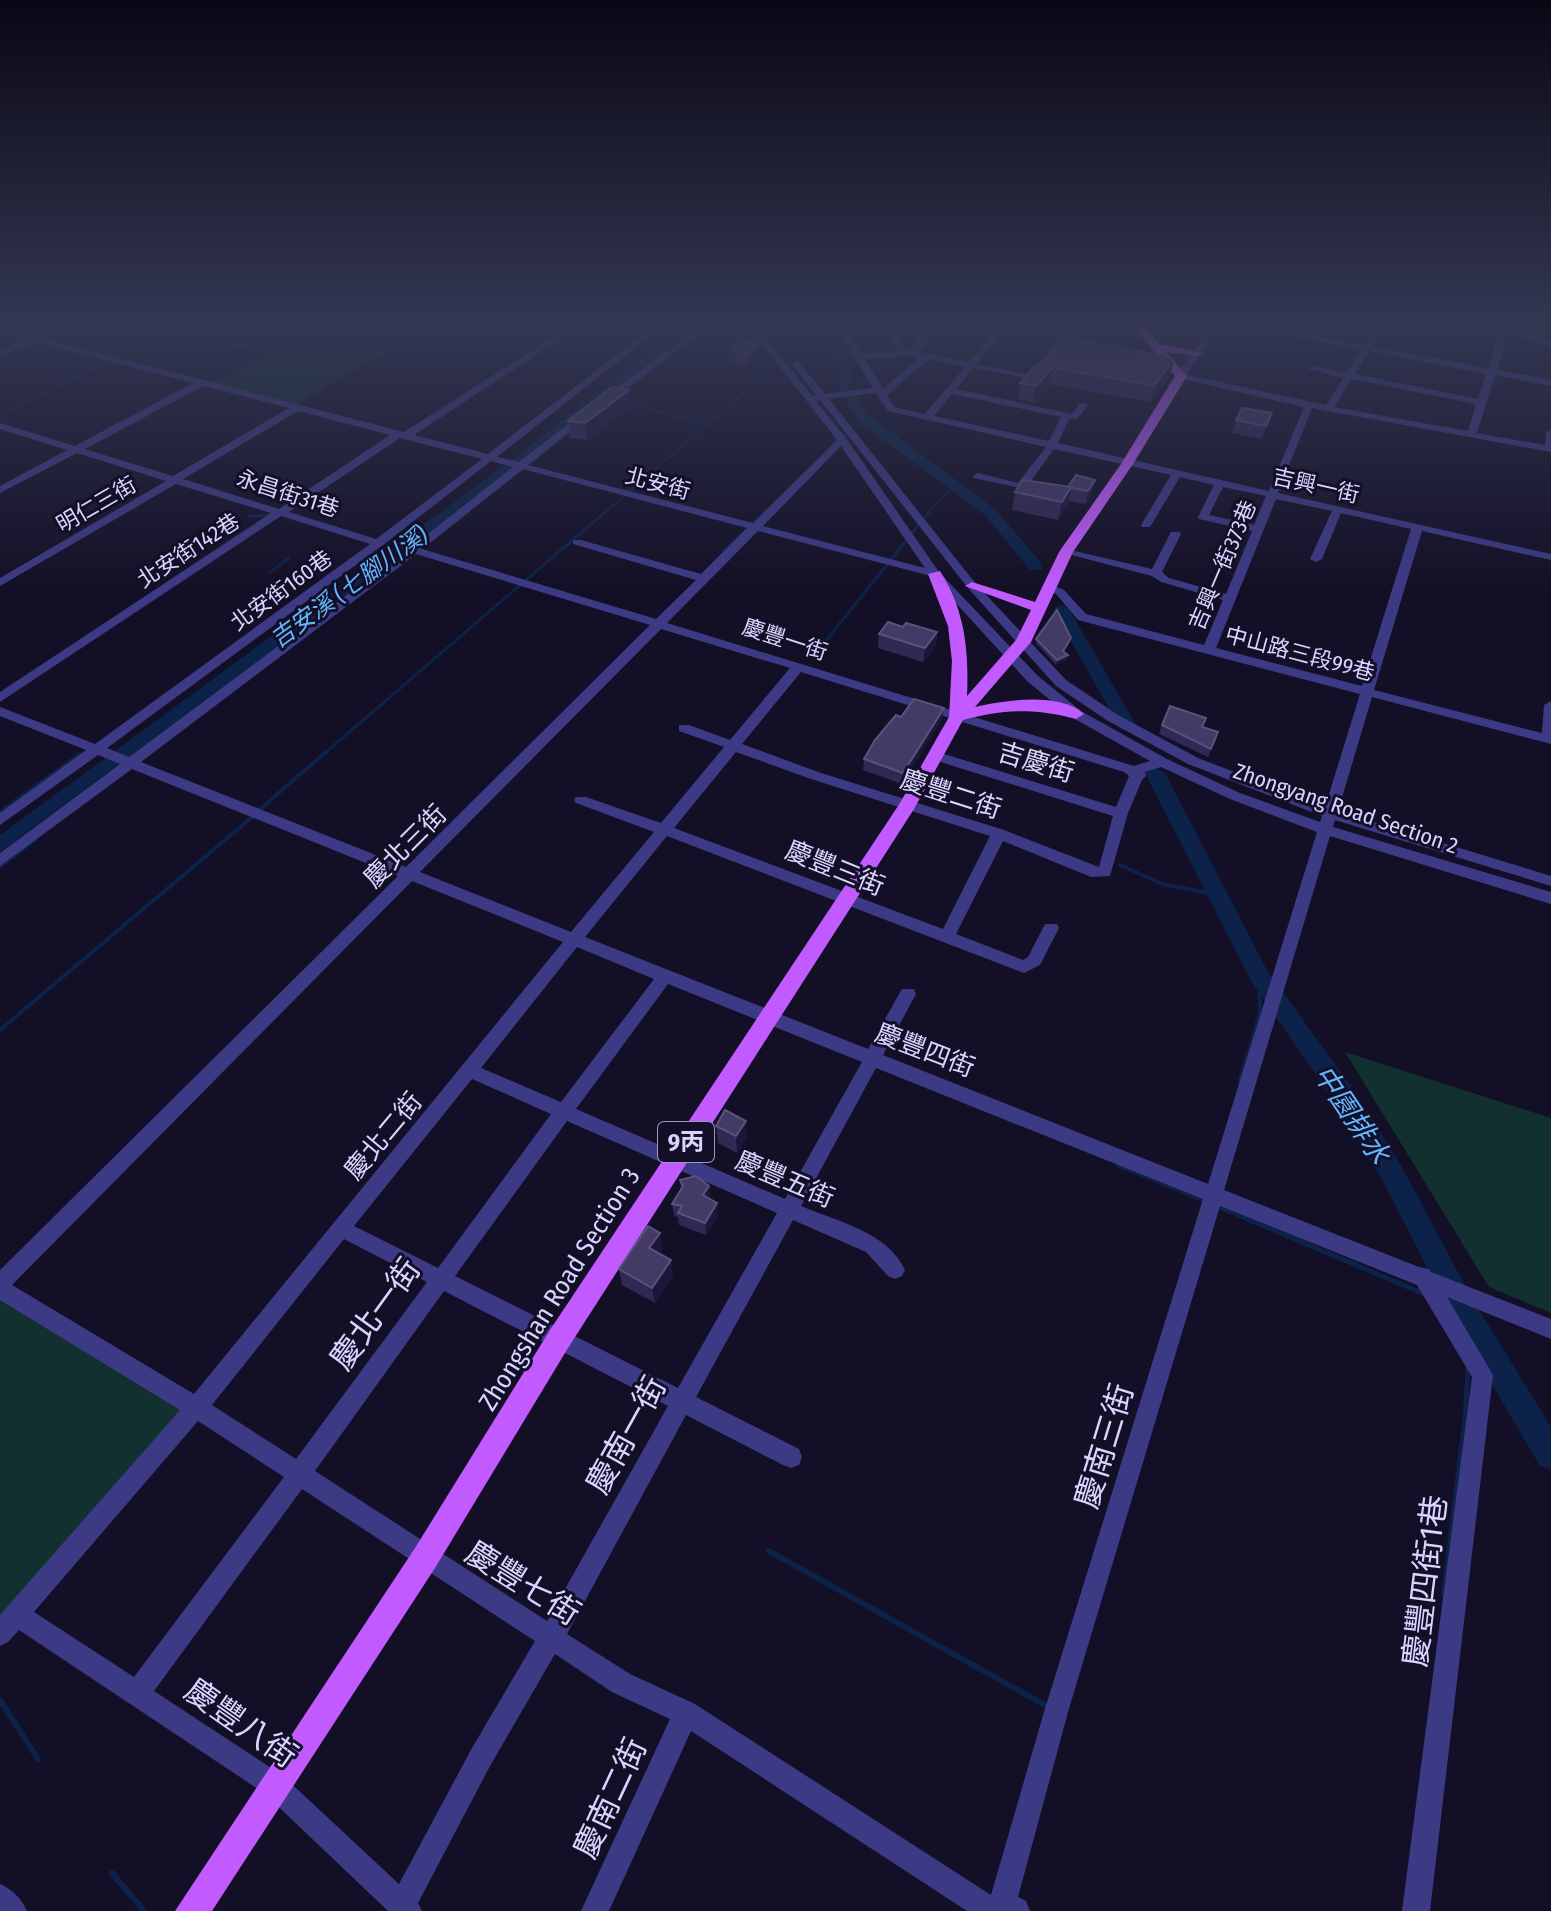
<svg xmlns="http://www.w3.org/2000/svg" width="1551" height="1911" viewBox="0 0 1551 1911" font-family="'Fira Sans Condensed','Noto Sans TC',sans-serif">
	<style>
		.green { fill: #12302f }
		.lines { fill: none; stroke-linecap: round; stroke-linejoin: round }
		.stream-far4 { stroke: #0c2248; stroke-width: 2 }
		.stream-far3 { stroke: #0c2248; stroke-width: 3 }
		.stream-far2 { stroke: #0c2248; stroke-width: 4 }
		.stream-far1 { stroke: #0c2248; stroke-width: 5 }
		.stream { stroke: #0c2248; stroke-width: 6 }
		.river { fill: #0c2248; fill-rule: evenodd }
		.minor { fill: #3d3a85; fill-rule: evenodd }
		.major { fill: #c25bff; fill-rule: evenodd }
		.wall { fill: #312854 }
		.shaded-wall { fill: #1d163a }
		.building { fill: #433a66; stroke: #5a527e; stroke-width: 2 }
		.labels { text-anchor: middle; stroke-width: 6; stroke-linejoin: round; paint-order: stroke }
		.far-street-label { font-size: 22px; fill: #d9d4ff; stroke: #130f26 }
		.far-water-label { font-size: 24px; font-style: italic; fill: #62b6ff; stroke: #130f26 }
		.shield { fill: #130f26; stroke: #9e99be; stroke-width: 2 }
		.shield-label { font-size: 24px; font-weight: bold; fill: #d9d4ff }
		.street-label { font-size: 26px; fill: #d9d4ff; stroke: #130f26 }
		.water-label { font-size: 28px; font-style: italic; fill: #62b6ff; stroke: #130f26 }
		.near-street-label { font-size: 32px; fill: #d9d4ff; stroke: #130f26 }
	</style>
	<rect width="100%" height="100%" fill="#130f26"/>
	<g class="green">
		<path d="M194,323h122l-54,30 -85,-21z"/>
		<path d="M327,323h109l-139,81 -82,-21z"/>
		<path d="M1345,1052l206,66v195l-62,-26z"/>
		<path d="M0,1296l186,113 -186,225z"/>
	</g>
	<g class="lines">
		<g class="stream-far4">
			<path d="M252,330l13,-7"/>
			<path d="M676,351l38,-28"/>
			<path d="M804,355v-13l21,-13"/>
			<path d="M115,358l72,-35"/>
			<path d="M212,383l111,-60"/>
			<path d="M623,393l30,-25"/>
			<path d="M629,403l78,22"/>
			<path d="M0,414l110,-54"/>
			<path d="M842,438l16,-11 14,-3"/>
			<path d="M465,514l106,-82"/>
			<path d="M603,514l174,-150"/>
			<path d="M927,514l27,-28"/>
		</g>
		<g class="stream-far3">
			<path d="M248,516l25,-1"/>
			<path d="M724,551l40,-38"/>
			<path d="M269,573l20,-15"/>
			<path d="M382,579l86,-67"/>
			<path d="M817,652l112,-140"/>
			<path d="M325,753l280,-241"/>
		</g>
		<g class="stream-far2">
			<path d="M258,811l69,-60"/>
			<path d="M0,812l80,-58"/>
			<path d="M1120,865l42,19 56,11"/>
			<path d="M0,867l36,-28"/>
			<path d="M0,1030l251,-212"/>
			<path d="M1248,1055l12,-43 -1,-37"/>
		</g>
		<g class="stream-far1">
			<path d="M1240,1082l8,-29"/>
			<path d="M1118,1165l88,36"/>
			<path d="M1217,1206l205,87"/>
			<path d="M1464,1434l4,-65"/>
		</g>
		<g class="stream">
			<path d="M769,1551l281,157"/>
			<path d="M1444,1594l20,-162"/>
			<path d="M0,1700l38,59"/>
			<path d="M112,1873l32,38"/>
		</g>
		<g class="river">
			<path d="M686,323h13l-180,145 -519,384v-17l509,-373z"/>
			<path d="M813,323h12l27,43 -2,21 18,28 127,94 47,55v6h-12l-45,-55 -127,-94 -20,-34 2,-21z"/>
			<path d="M1061,604l8,5 67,116 -3,4h-12l-3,-4 -65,-116z"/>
			<path d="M1155,767l10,6 102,197 89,123 46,74 68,128 81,132v43l-11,-4 -90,-153 -66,-130 -46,-76 -87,-126 -106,-208z"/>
		</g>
		<g class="minor">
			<path d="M62,323h11l-31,15 362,94 171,-109h10l-171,112 74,19 170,-131h9l-170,134 22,5 62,-48h6v4l-59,47 225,58 84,-83 -91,-117h8l58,73 4,-1 -23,-29v-4h6l26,32 48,-6 -39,-65h8l20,31 36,-3 -19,-28h8l20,28 26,-28h9l-24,29 51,10 32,-39h9l-33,41 54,11 35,-47 -14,-5 23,1v4l-39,52 -63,-12 -17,21 116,25 8,-11h6l2,2 -11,14h-8l-11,24 211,48 35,-84 -126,-29 -2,-2 37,-53h8l-34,52 139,30 17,-27 -35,-9 5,-3 34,7 14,-23 -133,-27h18l118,22 9,-14 -27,-8 30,4 3,-4h8l-15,24 116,21 11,-34 -38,-11h15l25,6 2,-6h8l-2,8 42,9v6l-44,-11 -10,35 54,10v6l-56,-11 -18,58 68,12 1,-12 5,-3v22l-239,-44 -34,85 273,61v6l-129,-29 -48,159 168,43 2,-28 7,-4v43l-179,-47 -34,114 213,65v10l-216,-66 -2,7 218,65v12l-221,-68 -106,354 195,77 10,2 2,3 120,47v20l-104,-42 46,78 -63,536h-28l70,-534 -55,-92 -197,-79 -152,506 -50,185 8,4 4,10h-63l-276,-180 -82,180h-28l89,-192 -58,-27 -57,-38 -65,112 -72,137 4,8h-34l-124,-118 -245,-163 -11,12 -8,4v-31l180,-205 -180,-110v-30l398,-394 -266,-107 -132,97v-13l120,-89 -22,-9 -98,70v-12l86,-63 -86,-34v-9l95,37 275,-200 -89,-28 -281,186v-10l271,-179 -95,-29 -176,102v-8l166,-97 -89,-28 -77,40v-7l67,-36 -67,-21v-6l75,23 118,-63 -158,-41 -35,15v-6l25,-12 -25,-6v-6l33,9zM1369,351l117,23 -8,25 -123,-25zM912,356l8,1 -37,32 -18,-30zM929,359l36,8 -40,47 -31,-7 -7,-12zM1352,379l124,25 -8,27 -134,-24zM203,386l86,22 -116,68 -88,-27zM876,393l12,18 158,36 -28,36 -40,-10 -5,3 1,2 51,11 29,-40 117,26 -30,50 1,2h8l30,-50 34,8 -16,32 1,2 53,12 -26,63 -57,-16 -7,-6 19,-38 -2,-2h-8l-19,37 -86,-20 -6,3 92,24 9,6 62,18 -19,45 -118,-31 -22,-24 -15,-6 -6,4 13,6 22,26 282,74 -35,113 -127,-49 -80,-43 -52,-35 -90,-96 -147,-185zM952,394l109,23 -12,24 -115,-25zM820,400l148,188 88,98 52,35 80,43 134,52 -2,6 -80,-29 -73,-34 -86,-48 -43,-35 -99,-104 -93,-134 -30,-37zM298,411l92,24 -111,74 -96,-30zM400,438l82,21 -106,80 -87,-27zM841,446l84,122 -162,-42zM491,461l22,6 -103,81 -281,209 -22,-9 276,-203zM523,469l224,59 -46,46 -120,-34h-8v4l123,36 -40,39 -234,-70zM1223,487l43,9 -12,29 -45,-10zM1276,499l56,12 -22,48 6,3 6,-3 19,-46 70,16 -49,157 -146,-38zM758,531l173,45 97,106 43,35 79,44 -16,5 -467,-143zM416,554l234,71 -244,242 -265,-105zM661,629l129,39 -60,72 -41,-15h-10v6l45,16 -63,76 -75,-26h-10l-2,3 2,3 78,29 -83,100 -151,-60zM801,672l323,100 5,4 -13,31 -175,-54h-10l-2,3 2,3 182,57 -14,51 -95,-37 -183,-57 -79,-29zM736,752l75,27 179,57 -47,93 -269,-101zM1161,767l69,32 87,33 -109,352 -325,-129 33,-61 -2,-5h-12l-34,60 -283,-112 82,-101 357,137 16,-8 19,-37 -2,-4h-12l-17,33 -5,3 -67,-26 47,-93 88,36 19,-1 18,-63 14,-33 4,-4 -1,-4zM412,881l151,61 -369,452 -182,-109zM577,947l77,32 -93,123 -80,-34zM668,984l194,78 -77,137 -209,-90zM876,1068l327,131 -159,513 -53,183 -296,-191 -65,-30 -63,-40 119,-219 97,50 8,3 8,-3 3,-8 -3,-8 -103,-52 97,-177 73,32 22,24 7,3 7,-3 3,-6c-17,-38 -69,-49 -104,-64zM472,1079l79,35 -113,154 -84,-42zM567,1121l210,92 -99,175 -223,-112zM344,1239l83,43 -131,177 -84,-54zM444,1291l224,115 -121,215 -232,-150zM198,1421l86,56 -150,200 -100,-65zM302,1489l233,152 -63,107 -73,136 -117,-109 -128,-84z"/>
			<path d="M704,323h9l-107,81h-6v-4z"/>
			<path d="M0,1884c13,6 21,14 27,27h-27z"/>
		</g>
		<path class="major" d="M1130,323h11l18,21 45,9 -6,3 -32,-4 21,24 -54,88 -60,88 -42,90 -56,65c29,-7 85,-15 109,7l-8,5c-41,-11 -72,-10 -113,1l-49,89 -346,539 -133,220 -223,343h-37l240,-363 135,-218 350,-527 49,-86 3,-56 -4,-35 -20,-52 12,-3c25,39 29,80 27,125l49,-56 15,-30 -66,-24 7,-4 63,20 24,-50 62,-88 54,-88z"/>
	</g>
	<g class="wall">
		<path d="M1399,323h102l-7,18 -44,-10 -3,3z"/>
		<path d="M761,343v12l-13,11 -19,-4v-13z"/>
		<path d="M1174,359l-4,16 -20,27 -100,-18 -16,19 -16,-4 2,-16 15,-17z"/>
		<path d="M631,407l-44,33 -17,-2 -2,-17z"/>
		<path d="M1236,420l32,5 -7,14 -29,-6z"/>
		<path d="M1095,480l-3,14 -6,10 -17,-3 -1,4 -10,15 -46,-10 3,-18 53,-5z"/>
		<path d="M937,632l-1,14 -13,16 -45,-14 1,-14z"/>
		<path d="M1071,638l-1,4 -6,10 4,3 -1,4 -11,6 -20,-22v-4z"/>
		<path d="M901,717l41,2 -40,65 -39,-14 1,-11z"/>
		<path d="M1162,725l41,3 15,4 -10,25 -49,-23z"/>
		<path d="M746,1121v17l-9,15 -19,-10 -2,-17z"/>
		<path d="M680,1180l29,19 9,16 -12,20 -27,-10 -1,-8 -4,-1 -2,-12 9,-15z"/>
		<path d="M663,1249l-4,5 12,6 2,16 -18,27 -33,-18 -3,-16z"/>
	</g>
	<g class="shaded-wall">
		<path d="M1451,323h2l-3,8 -3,3z"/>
		<path d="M761,343v12l-13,11v-12z"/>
		<path d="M1174,359l-4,16 -20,27 4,-16z"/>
		<path d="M1053,367l-3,17 -16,19 2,-17z"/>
		<path d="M629,390l2,17 -44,33 -2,-17z"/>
		<path d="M1272,413l-4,12 -7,14 5,-13z"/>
		<path d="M1095,480l-3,14 -6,10 2,-13z"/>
		<path d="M1071,487l-3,18 -10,15 4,-18z"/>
		<path d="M937,632l-1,14 -13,16 2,-14z"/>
		<path d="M1068,655l-1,4 -11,6 1,-5z"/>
		<path d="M944,708l-2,11 -40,65 1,-11z"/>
		<path d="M746,1121v17l-9,15 -1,-17z"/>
		<path d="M709,1186l1,12 -7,-3z"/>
		<path d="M717,1203l1,12 -12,20 -1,-12z"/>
		<path d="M660,1233l3,16 -11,15 -3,-16z"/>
		<path d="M671,1260l2,16 -18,27 -3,-15z"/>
	</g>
	<g class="building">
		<path d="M1063,336l111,23 -20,27 -101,-19 -17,19 -16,-3 15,-17 6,-1z"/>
		<path d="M741,339l20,4 -13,11 -19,-5z"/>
		<path d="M612,387l17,3 -44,33 -17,-2z"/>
		<path d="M1242,408l30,5 -6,13 -30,-6z"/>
		<path d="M1076,475l19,5 -7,11 -20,-4z"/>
		<path d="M1023,480l48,7 -9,15 -47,-10z"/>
		<path d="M1057,610l14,28 -8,13 5,4 -11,5 -21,-21z"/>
		<path d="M888,622l15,5 3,-4 31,9 -12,16 -46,-14z"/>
		<path d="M914,699l30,9 -41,65 -39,-14 11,-19 21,-25 5,2z"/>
		<path d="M1170,706l36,12 -4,9 16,5 -7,17 -49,-24z"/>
		<path d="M725,1110l21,11 -10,15 -20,-10z"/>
		<path d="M696,1176l13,10 -6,9 14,8 -12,20 -27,-10 4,-7 -10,-2 11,-18 -3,-6z"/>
		<path d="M648,1226l12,7 -11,15 22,12 -19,28 -33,-19z"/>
	</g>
	<linearGradient id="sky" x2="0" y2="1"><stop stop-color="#0a0815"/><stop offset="0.55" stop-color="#333752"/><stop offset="1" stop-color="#333752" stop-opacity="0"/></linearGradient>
	<rect width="1551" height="590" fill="url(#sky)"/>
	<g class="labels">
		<g class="far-street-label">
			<text transform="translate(658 483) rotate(15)" y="8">北安街</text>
			<text transform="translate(1316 485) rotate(13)" y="8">吉興一街</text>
			<text transform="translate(288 493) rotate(18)" y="8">永昌街31巷</text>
			<text transform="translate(96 504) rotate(-30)" y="8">明仁三街</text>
			<text transform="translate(188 550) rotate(-33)" y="8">北安街142巷</text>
			<text transform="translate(1222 565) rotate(-67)" y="8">吉興一街373巷</text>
			<text transform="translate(281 590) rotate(-36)" y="8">北安街160巷</text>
			<text transform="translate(785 639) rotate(18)" y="8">慶豐一街</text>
			<text transform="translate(1300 653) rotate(15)" y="8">中山路三段99巷</text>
			<text transform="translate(1346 808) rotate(19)" y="8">Zhongyang Road Section 2</text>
		</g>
		<g class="far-water-label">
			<text transform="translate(349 587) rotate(-36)" y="8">吉安溪 (七腳川溪)</text>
		</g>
		<rect class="shield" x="658" y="1122" width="56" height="40" rx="6"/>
		<g class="shield-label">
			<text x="686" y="1150">9丙</text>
		</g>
		<g class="street-label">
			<text transform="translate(1036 762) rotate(17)" y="9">吉慶街</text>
			<text transform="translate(951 794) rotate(18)" y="9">慶豐二街</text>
			<text transform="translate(405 846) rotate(-45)" y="9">慶北三街</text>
			<text transform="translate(835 868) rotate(22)" y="9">慶豐三街</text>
			<text transform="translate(925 1050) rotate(21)" y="9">慶豐四街</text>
			<text transform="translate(383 1136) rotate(-50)" y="9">慶北二街</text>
			<text transform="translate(785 1179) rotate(23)" y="9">慶豐五街</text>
			<text transform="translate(559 1289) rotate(-58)" y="9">Zhongshan Road Section 3</text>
		</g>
		<g class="water-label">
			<text transform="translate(1352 1114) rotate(56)" y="10">中園排水</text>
		</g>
		<g class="near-street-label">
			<text transform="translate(375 1314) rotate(-54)" y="11">慶北一街</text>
			<text transform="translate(626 1435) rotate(-61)" y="11">慶南一街</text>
			<text transform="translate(1104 1446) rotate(-73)" y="11">慶南三街</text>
			<text transform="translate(1425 1581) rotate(-83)" y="11">慶豐四街1巷</text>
			<text transform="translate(523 1583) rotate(32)" y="11">慶豐七街</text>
			<text transform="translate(241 1723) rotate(35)" y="11">慶豐八街</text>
			<text transform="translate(610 1798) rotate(-65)" y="11">慶南二街</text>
		</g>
	</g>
</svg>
